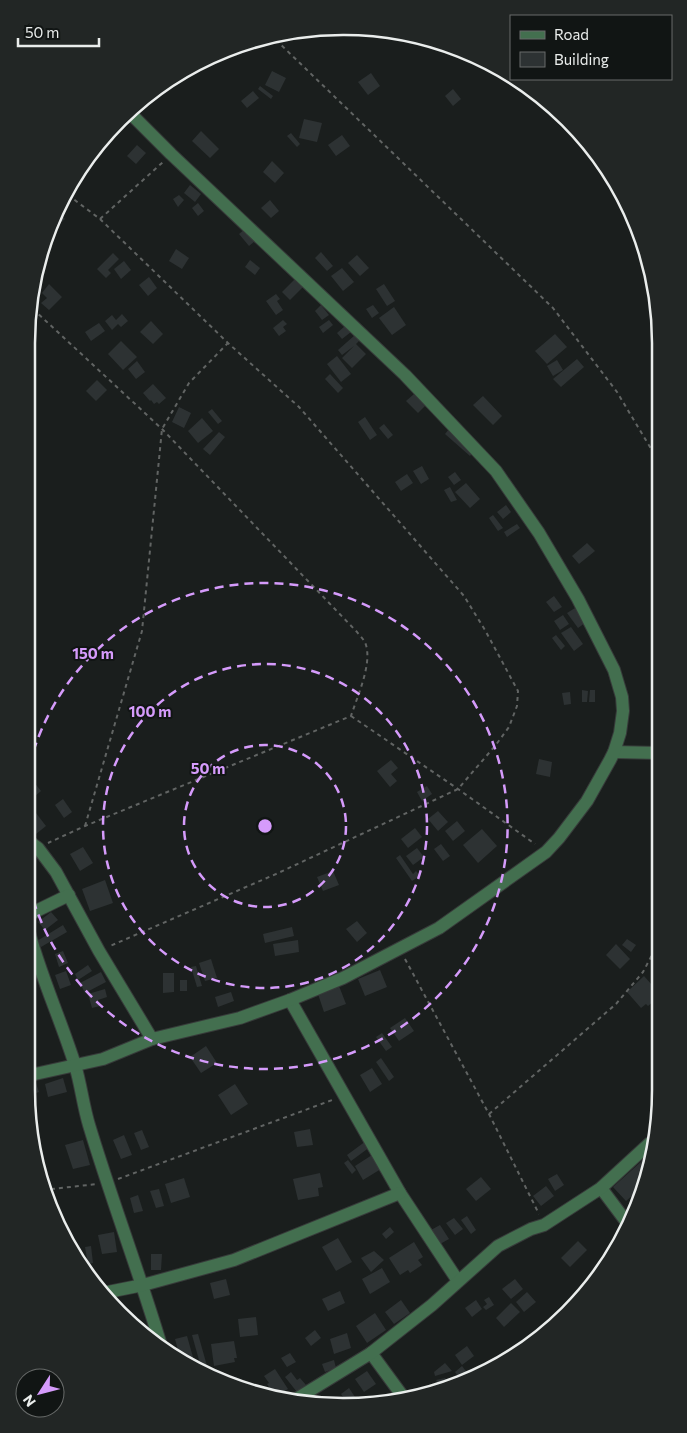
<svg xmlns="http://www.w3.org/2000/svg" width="687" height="1433" viewBox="0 0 687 1433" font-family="Commissioner,sans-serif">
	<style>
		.building { fill: #2d3233 }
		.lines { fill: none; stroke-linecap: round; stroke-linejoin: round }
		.street-casing { stroke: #373b3a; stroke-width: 14 }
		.path { stroke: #616463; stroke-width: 2; stroke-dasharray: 4 4; stroke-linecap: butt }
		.street { stroke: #436f4f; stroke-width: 12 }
		.ring { fill: none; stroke: #d59bfb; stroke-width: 2.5; stroke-dasharray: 9 6 }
		.rim { fill: none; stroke: #eaedec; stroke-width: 2.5 }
		.centre { fill: #d59bfb; stroke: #111514; stroke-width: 2.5 }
		.ring-label { font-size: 15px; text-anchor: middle; font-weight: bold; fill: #d59bfb; stroke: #111514; stroke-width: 4; stroke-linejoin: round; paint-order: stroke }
	</style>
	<rect width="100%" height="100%" fill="#1a1e1d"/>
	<g class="building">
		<path d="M272,71l14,7 -7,14 -14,-7z"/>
		<path d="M371,73l9,13 -12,9 -10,-13z"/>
		<path d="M260,86l13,10 -2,3 -13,-10z"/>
		<path d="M453,89l8,10 -8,7 -8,-10z"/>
		<path d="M253,91l6,7 -12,10 -6,-7z"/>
		<path d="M304,119l18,4 -5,19 -18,-4z"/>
		<path d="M201,131l18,18 -9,9 -18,-17z"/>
		<path d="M291,133l9,11 -3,3 -10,-11z"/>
		<path d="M342,135l8,11 -14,10 -8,-11z"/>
		<path d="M137,145l9,8 -10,11 -9,-8z"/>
		<path d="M272,161l12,12 -9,10 -12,-11z"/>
		<path d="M190,185l11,9 -6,8 -11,-9z"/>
		<path d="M179,195l5,5 -6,7 -5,-8z"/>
		<path d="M270,200l9,11 -8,7 -10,-10z"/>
		<path d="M198,203l6,8 -6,5 -6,-8z"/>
		<path d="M58,211l7,8 -7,6 -5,-7z"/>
		<path d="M245,229l10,12 -6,5 -10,-12z"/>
		<path d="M176,249l13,9 -7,11 -13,-8z"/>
		<path d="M321,252l12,14 -6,5 -12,-13z"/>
		<path d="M113,253l6,6 -11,11 3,3 -5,5 -9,-9z"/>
		<path d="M357,255l12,13 -9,8 -12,-13z"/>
		<path d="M250,260l10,8 -5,7 -10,-8z"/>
		<path d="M124,261l7,9 -10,9 -7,-10z"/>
		<path d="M342,268l12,14 -11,9 -12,-15z"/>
		<path d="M149,277l8,11 -9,8 -9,-11z"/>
		<path d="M297,277l8,8 -15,15 -8,-8z"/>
		<path d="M49,284l13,13 -13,13 -8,-7 6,-5 -5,-5z"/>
		<path d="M384,284l11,17 -8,5 -11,-17z"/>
		<path d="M276,294l4,5 -3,2 6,9 -7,5 -10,-14z"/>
		<path d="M321,305l8,10 -7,5 -7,-9z"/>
		<path d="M373,305l6,8 -7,5 -6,-9z"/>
		<path d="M394,307l12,18 -14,10 -13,-17z"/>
		<path d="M122,314l6,7 -7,6 -3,-3 -6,6 -7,-9 7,-6 4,5z"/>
		<path d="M283,320l4,4 -4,3 3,4 -7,5 -6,-8z"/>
		<path d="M329,320l4,5 -10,8 -4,-6z"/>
		<path d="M151,321l12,13 -10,10 -13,-12z"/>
		<path d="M99,323l6,8 -14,10 -6,-9z"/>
		<path d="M345,326l6,6 -9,7 -5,-6z"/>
		<path d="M555,334l12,13 -20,17 -12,-13z"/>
		<path d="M355,335l5,5 -4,4 10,10 -14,14 -10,-10 12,-12 -12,9 -4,-5z"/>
		<path d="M121,341l16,16 -14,13 -15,-16z"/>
		<path d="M337,356l14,18 -10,8 -14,-18z"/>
		<path d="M577,359l7,8 -23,20 -8,-8z"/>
		<path d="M557,360l6,10 -10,6 -6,-10z"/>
		<path d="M137,361l8,11 -9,7 -8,-10z"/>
		<path d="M330,374l13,14 -5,5 -13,-14z"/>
		<path d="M97,380l10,10 -11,11 -10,-10z"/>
		<path d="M153,384l13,14 -7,6 -2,-2 -3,2 -3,-4 -1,1 -7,-8z"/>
		<path d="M414,394l12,11 -8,8 -12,-12z"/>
		<path d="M483,396l19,20 -9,9 -20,-20z"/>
		<path d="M179,407l12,6 -7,15 -12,-6z"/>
		<path d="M212,409l10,12 -4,3 -10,-12z"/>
		<path d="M365,417l12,18 -7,5 -12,-18z"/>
		<path d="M202,418l11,13 -15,12 -10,-12z"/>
		<path d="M384,424l9,11 -5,4 -9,-11z"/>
		<path d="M449,429l25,22 -4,5 -25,-22z"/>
		<path d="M219,432l6,5 -15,18 -7,-6z"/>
		<path d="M422,466l7,13 -8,5 -8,-13z"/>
		<path d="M455,472l6,8 -7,5 -6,-8z"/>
		<path d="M407,474l6,9 -12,8 -6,-9z"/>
		<path d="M466,483l14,16 -10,9 -15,-16z"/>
		<path d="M450,487l7,13 -6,2 -7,-12z"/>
		<path d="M506,505l5,7 -8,7 -6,-7z"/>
		<path d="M493,515l10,13 -5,3 -9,-13z"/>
		<path d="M517,524l3,4 -13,9 -3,-5z"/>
		<path d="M587,543l8,8 -16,13 -7,-8z"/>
		<path d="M554,596l8,11 -8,5 -8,-10z"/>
		<path d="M575,608l10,15 -7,5 -11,-15z"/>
		<path d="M563,615l6,9 -9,6 -6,-9z"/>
		<path d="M571,627l12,17 -9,7 -13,-18z"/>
		<path d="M556,635l9,11 -4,4 -9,-12z"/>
		<path d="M582,690l6,1 -1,11h-5z"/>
		<path d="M590,690h5v12h-6z"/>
		<path d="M570,692l1,12 -7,1 -2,-12z"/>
		<path d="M539,759l13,3 -2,15 -14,-3z"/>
		<path d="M391,760l7,8 -7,6 6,7 -7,6 -13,-16z"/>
		<path d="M26,772l15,19 -13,11 -2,-2z"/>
		<path d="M427,786l5,8 -10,7 -5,-9z"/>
		<path d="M63,799l9,13 -8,6 -9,-13z"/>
		<path d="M438,811l10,11 -10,9 -10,-12z"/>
		<path d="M36,813l10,13 -10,8 -10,-14z"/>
		<path d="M457,821l8,10 -12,10 -8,-10z"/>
		<path d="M415,828l7,9 -14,11 -7,-9z"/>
		<path d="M482,829l15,17 -19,17 -15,-18z"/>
		<path d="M441,844l9,12 -7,5 -9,-12z"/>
		<path d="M83,847l10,16 -13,8 -10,-17z"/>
		<path d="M417,848l7,9 -11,8 -7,-9z"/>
		<path d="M400,855l13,19 3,-3 4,5 -8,5 -16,-23z"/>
		<path d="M333,871l6,14 -16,6 -6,-14z"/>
		<path d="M105,880l8,23 -23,8 -8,-22z"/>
		<path d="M51,912l7,8 -13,10 -7,-8z"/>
		<path d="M357,921l10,12 -10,9 -11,-13z"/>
		<path d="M63,925l4,7 -26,15 -4,-6z"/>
		<path d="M292,927l2,9 -29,7 -2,-9z"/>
		<path d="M627,939l9,6 -5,7 -9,-7z"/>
		<path d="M298,940l1,12 -24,4 -2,-12z"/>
		<path d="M616,944l14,15 -10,10 -14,-14z"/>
		<path d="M63,951l5,12 -9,4 -4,-13z"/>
		<path d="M211,959l6,19 -12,3 -6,-18z"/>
		<path d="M88,965l4,6 -14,9 -3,-6z"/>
		<path d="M196,966l6,20 -5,1 -6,-20z"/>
		<path d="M380,970l7,17 -22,9 -7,-17z"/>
		<path d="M66,971l5,14 -11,4 -5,-14z"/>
		<path d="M101,972l5,10 -21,11 -5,-10z"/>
		<path d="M163,973h11v19l-11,1z"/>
		<path d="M644,976l15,17 -7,6 2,2 -6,5 -2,-2 -5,4 -14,-16z"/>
		<rect x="180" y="980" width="7" height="11"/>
		<path d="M339,986l7,18 -22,8 -6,-18z"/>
		<path d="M105,989l2,8 -9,3 2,6 -8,2 -4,-14z"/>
		<path d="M231,992l3,9 -16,6 -3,-10z"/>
		<path d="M405,1018l9,13 -15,10 -9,-13z"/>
		<path d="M382,1033l10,14 -6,4 -10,-14z"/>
		<path d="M206,1046l11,17 -16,10 -11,-16z"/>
		<path d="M381,1058l13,19 -5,4 -13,-19z"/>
		<path d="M372,1068l10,16 -12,8 -10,-17z"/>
		<path d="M63,1078l4,14 -19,5 -3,-13z"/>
		<path d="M36,1083l3,9 -9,3 -3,-9z"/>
		<path d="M235,1084l13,20 -17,11 -13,-20z"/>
		<path d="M310,1129l3,16 -16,2 -3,-15z"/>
		<path d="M142,1130l7,17 -8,3 -7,-17z"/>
		<path d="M124,1135l8,20 -11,4 -8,-19z"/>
		<path d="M83,1140l7,25 -17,4 -8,-24z"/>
		<path d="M366,1141l4,6 -19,14 -4,-6z"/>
		<path d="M372,1155l9,14 -18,11 -8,-14z"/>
		<path d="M348,1160l8,10 -4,4 -8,-11z"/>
		<path d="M643,1160l3,3 -3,14 -7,5 5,6 -15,13 -13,-14z"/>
		<path d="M320,1173l3,14 -5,1 1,8 -21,4 -5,-21z"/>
		<path d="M557,1174l7,11 -9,6 -7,-12z"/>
		<path d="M481,1177l10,12 -15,12 -10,-12z"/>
		<path d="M184,1178l6,19 -19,6 -6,-19z"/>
		<path d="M546,1186l8,10 -13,10 -8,-10z"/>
		<path d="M159,1189l5,17 -8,2 -6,-17z"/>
		<path d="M138,1195l5,16 -9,2 -4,-15z"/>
		<path d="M467,1216l9,14 -5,4 -10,-14z"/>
		<path d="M454,1218l9,11 -8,6 -9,-12z"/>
		<path d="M440,1225l9,14 -9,5 -9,-14z"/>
		<path d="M390,1227l4,5 -8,7 -4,-5z"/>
		<path d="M114,1232l3,20 -15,2 -4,-19z"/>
		<path d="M338,1238l14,24 -16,9 -14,-24z"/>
		<path d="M578,1241l9,9 -17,17 -9,-9z"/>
		<path d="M414,1242l9,15 -5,3 4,5 -12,8 -2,-3 -8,5 -11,-17z"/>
		<path d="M91,1246l2,17 -5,1 -3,-17z"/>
		<path d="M374,1251l10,9 -13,12 -10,-14z"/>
		<path d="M151,1254h11l-1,16h-10z"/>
		<path d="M382,1268l8,14 -20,12 -8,-15z"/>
		<path d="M226,1279l4,16 -16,4 -4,-16z"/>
		<path d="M515,1279l8,10 -12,10 -9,-10z"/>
		<path d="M340,1291l5,12 -17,8 -6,-12z"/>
		<path d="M527,1292l9,10 -12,10 -8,-10z"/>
		<path d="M489,1297l5,8 -8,5 -3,-3 4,-3 -3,-4z"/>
		<path d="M401,1300l9,13 -16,11 -9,-12z"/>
		<path d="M476,1300l6,9 -10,8 -7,-9z"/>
		<path d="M511,1303l9,9 -16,15 -8,-9z"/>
		<path d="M375,1313l11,17 -19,13 -11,-17z"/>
		<path d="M256,1317l2,18 -18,2 -2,-18z"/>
		<path d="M315,1330l6,8 -10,8 -6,-8z"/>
		<path d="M347,1333l4,15 -17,6 -4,-15z"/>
		<path d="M198,1334l11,39 -7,-2 -10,-36z"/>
		<path d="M187,1336l9,32 -15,-7 -6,-22z"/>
		<path d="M234,1341l3,17h-3l1,4 -21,4 -3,-22z"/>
		<path d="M467,1346l7,10 -12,9 -7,-10z"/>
		<path d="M290,1353l6,9 -9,5 -6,-9z"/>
		<path d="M334,1360l2,8 -11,4 -3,-8z"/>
		<path d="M445,1363l7,8 -17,5 -1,-4z"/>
		<path d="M462,1366l9,12 -10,3 -6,-9z"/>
		<path d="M275,1369l13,20 -13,8 -8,-13 2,-1 -5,-7z"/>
		<path d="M367,1371l9,13 -12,8 -9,-13z"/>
		<path d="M291,1372l6,8 3,-2 6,7 -9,7 -12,-15z"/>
		<path d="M445,1378l4,6 -9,3 -4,-7z"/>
		<path d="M349,1388l6,9 -8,6 -6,-9z"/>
	</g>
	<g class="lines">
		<g class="street-casing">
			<g id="street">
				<path d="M614,752l46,1"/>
				<path d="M26,839l12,9 18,24 43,79 53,88"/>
				<path d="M26,916l43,-21"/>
				<path d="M26,921c12,50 34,96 49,144 6,20 8,40 14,60 22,73 49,144 71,217"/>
				<path d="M290,1000l110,193 58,88"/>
				<path d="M26,1076l77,-17 49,-20 88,-21 50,-18 53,-22 96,-50 107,-76 13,-14 28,-37 23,-41 4,-8 6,-19 3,-22 -1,-14 -8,-27 -36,-71 -39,-66 -43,-62 -91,-96 -234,-221 -42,-42"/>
				<path d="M601,1188l27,36"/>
				<path d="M103,1293l40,-8 91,-25 166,-67"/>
				<path d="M371,1353l33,45"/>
				<path d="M293,1401l78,-48 61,-48 66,-59 33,-17 13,-4 57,-37 49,-45"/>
			</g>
		</g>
		<g class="path">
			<path d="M276,40l277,268 64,84 42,70"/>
			<path d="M530,88l39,37"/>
			<path d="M68,195l32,24 128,124 71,64 165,189 21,34 33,61 -1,15 -8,21 -14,19 -37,43 -182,85 -166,72"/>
			<path d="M100,219l63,-57"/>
			<path d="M33,309l129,120 195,203c3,4 7,7 9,13 6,20 -9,52 -15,71l-266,110 -37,17"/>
			<path d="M351,716l107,73 77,55"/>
			<path d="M85,826l57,-195 20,-202 27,-46 39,-40"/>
			<path d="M405,959l84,155 50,100"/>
			<path d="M489,1114l127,-110 27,-32 17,-32"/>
			<path d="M118,1179l217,-80"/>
			<path d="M43,1190l54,-6"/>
		</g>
		<use href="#street" class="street"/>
	</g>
	<g class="ring">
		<circle cx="265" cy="826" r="81"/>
		<circle cx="265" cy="826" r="162"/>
		<path d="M26 780A243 243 0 1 1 26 872"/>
	</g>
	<path d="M0 0H687V1433H0ZM343 35H344A308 308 0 0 1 652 343V1090A308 308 0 0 1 344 1398H343A308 308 0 0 1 35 1090V343A308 308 0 0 1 343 35Z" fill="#222625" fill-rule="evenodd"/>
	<path class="rim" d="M343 35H344A308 308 0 0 1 652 343V1090A308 308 0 0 1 344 1398H343A308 308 0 0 1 35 1090V343A308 308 0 0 1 343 35Z"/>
	<circle cx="265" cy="826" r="8" class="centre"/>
	<g class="ring-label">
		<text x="93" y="659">150 m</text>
		<text x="150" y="717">100 m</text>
		<text x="208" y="774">50 m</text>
	</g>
	<rect x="510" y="15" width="162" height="65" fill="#111514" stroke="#686b6a"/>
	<rect x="520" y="31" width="25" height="8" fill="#436f4f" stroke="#686b6a"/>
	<text x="554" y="40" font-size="15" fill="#eaedec">Road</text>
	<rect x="520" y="52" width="25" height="15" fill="#2d3233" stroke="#686b6a"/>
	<text x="554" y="65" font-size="15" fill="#eaedec">Building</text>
	<g transform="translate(40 1393) rotate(234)"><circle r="24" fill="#111514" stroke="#686b6a"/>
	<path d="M0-4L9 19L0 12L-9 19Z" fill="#d59bfb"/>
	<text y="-8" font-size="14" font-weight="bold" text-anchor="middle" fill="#eaedec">N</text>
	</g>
	<path d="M18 38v8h81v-8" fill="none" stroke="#eaedec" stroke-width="2.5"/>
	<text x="25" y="38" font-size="15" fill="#eaedec" stroke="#111514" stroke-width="4" paint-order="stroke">50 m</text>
</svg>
